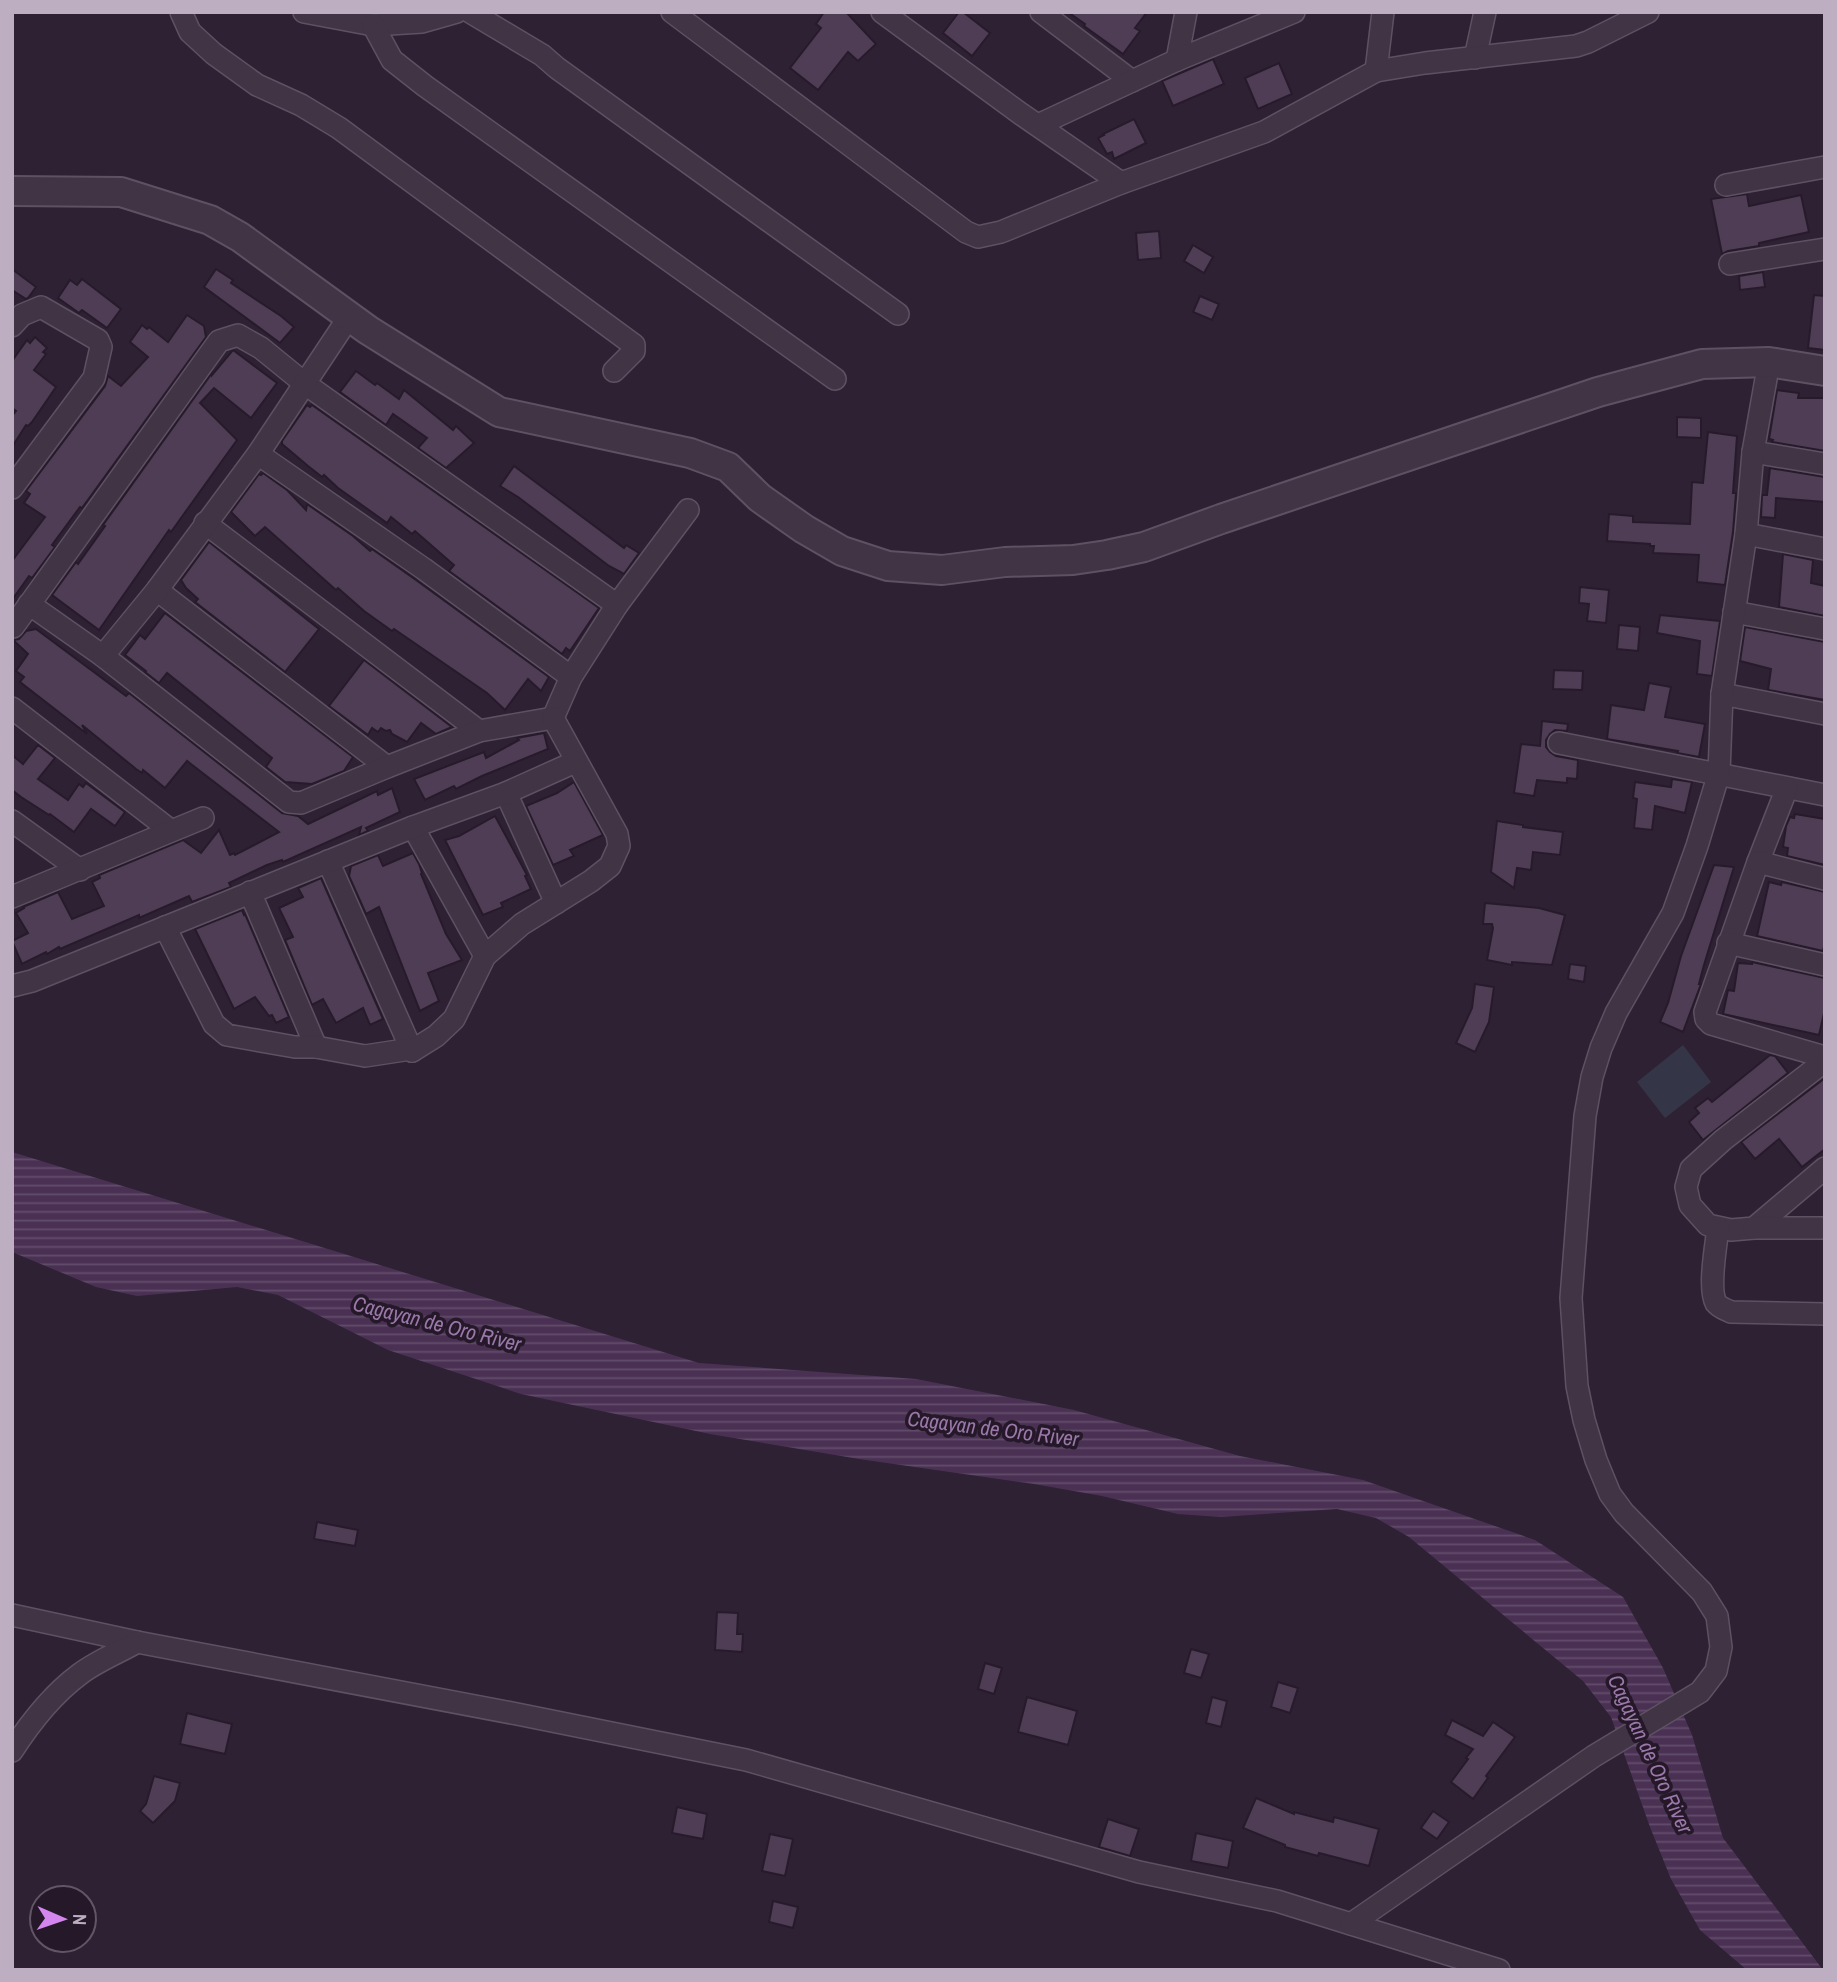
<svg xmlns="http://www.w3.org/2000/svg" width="1837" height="1982" viewBox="0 0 1837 1982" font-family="'Archivo Narrow',sans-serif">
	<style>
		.pitch { fill: #343647 }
		.water { fill: url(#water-rules) }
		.building { fill: #4e3d55; stroke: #271b2b; stroke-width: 2 }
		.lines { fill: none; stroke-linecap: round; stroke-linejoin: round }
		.minor-casing { stroke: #5e5163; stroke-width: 24 }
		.tertiary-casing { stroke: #5e5163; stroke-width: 32 }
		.minor { stroke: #403445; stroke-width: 21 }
		.tertiary { stroke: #403445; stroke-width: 28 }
		.labels { text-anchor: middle; stroke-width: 7; stroke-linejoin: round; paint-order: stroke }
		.water-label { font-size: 21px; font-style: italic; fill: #9a78a9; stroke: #251929 }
	</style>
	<defs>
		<pattern id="water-rules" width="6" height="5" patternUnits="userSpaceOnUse" patternTransform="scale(1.75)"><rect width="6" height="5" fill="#4a3154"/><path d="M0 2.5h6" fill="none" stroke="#624c6b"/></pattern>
	</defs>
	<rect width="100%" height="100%" fill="#2e2134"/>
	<path class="pitch" d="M1683,1045l28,37 -46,36 -28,-36z"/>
	<path class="water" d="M12,1152l687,211 217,16 158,31 166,46 123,24 172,60 88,57 40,71 29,67 31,103 100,132h-76l-47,-40 -29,-51 -21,-52 -39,-110 -28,-36 -174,-144 -33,-19 -39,-9 -116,8 -43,-3 -76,-18 -68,-12 -175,-25 -149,-25 -189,-40 -133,-44 -110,-55 -41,-8 -100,9 -41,-9 -84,-35z"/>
	<g class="building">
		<path d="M824,12h22l30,32 -18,17 -10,-9 -30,38 -28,-22 31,-40 -5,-4z"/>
		<path d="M959,12h4l27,21 -18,23 -29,-23z"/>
		<path d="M1068,12h79l-12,16 5,3 -17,23 -39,-28 1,-2z"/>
		<path d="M1213,59l11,25 -51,22 -11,-25z"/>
		<path d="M1279,63l13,31 -34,15 -13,-31z"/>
		<path d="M1134,119l12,24 -32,16 -2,-7 -5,2 -9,-16 6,-3 -1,-1z"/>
		<path d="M1747,194l2,12 52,-11 8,37 -50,11v3l-31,5 -6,3 -11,-55z"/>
		<path d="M1159,231l2,27 -23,2 -2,-27z"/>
		<path d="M1193,245l20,12 -9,16 -20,-12z"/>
		<path d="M12,269l24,18 -8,11 -2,1 -14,-9z"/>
		<path d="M216,269l17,11 -2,3 50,33 13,11 -14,16 -76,-56z"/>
		<path d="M1763,272l2,15 -25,3 -1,-14z"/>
		<path d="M82,279l39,30 -14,19 -25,-18 -3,3 -21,-15 12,-18 7,5z"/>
		<path d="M1814,295l11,1v54l-17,-2z"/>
		<path d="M1200,296l19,8 -7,16 -19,-8z"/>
		<path d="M187,315l17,11 2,11 -124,171 -2,-1 -28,38 3,2 -23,31 -3,-2 -17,24v-39l33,-44 -21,-14 6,-9 -4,-3 79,-105 3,-10 13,10 27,-29 -18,-15 12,-17 5,4 2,-2 19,15z"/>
		<path d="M35,337l12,11 -4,4 3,2 -12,16 22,17 -24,35 -4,4 -2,-1 -14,22v-31l4,-5 -4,-3v-47l15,-21 3,3z"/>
		<path d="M233,350l44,33 -26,35 -37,-30 -14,15 37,37 -66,92 -2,-2 -70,100 -47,-35 24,-33 2,2 27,-38 -2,-1 109,-152v2z"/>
		<path d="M356,371l19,14 2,-2 22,16 5,-9 49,40 3,-4 18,17 -28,25 -28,-20 9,-10 -34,-24 -7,11 -46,-33z"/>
		<path d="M1777,390l22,3 -1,5h27v53l-53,-9 1,-2 -4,-1z"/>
		<path d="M307,405l3,2 2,-2 287,203 -29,43 -4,-3 -4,6 -113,-83 5,-6 -39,-34 -3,3 -21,-17 -4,6 -49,-35 -14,-13 -2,2 -14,-11 -26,-22v-3z"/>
		<path d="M1677,417l24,1v20l-24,-1z"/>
		<path d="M1708,432l29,4 -4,57h3l-3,39 -8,53 -28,-3 2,-27 -46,-2 1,-7h-4v-2l-43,-3 2,-27 24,2v6l57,2 2,-42 11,1z"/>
		<path d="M514,466l110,82 2,-3 13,8 -15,21 -15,-8 -91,-69 -18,-11z"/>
		<path d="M1770,468l55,9v25l-49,-4 -1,20 -14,-1 1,-22h5z"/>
		<path d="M263,473l24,17 19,20 1,-6 46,32 17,15 2,-2 44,31 133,97 -8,14 -13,-12 -23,31 -18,-17 -93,-64 -2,2 -28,-20 -26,-23 -2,2 -71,-63 -10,9 -24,-24 28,-38 2,1z"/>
		<path d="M209,542l110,87 -34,43 -90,-70 3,-3 -12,-11 -5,-8z"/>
		<path d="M1783,554l30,6 -2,23 14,3v30l-46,-9z"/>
		<path d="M1580,587l29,3 -3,33 -19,-2 2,-17 -10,-1z"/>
		<path d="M165,613l188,144 -9,14 -32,13 -27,-2 -19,-15 6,-9 -105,-85 -8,10 -14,-11 1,-1 -21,-16 15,-20 5,4z"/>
		<path d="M1660,615l60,6 -8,55 -15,-2 3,-33 -43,-8z"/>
		<path d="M1619,625l21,2 -2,24 -21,-2z"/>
		<path d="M1745,627l80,15v58l-57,-10 3,-21 -31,-8z"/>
		<path d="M36,629l90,67 3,-3 153,120 16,3 10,8 69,-33 1,4 14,-7 8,24 -34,16 2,3 -9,4 2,-8 -78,35 -1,-2 -15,5 -38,18 2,4 -39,15 -3,-6 -50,22v-3l-79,34 -1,-2 -12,7 -1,-2 -24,12 -10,-23 16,-8 -12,-20 8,-5 -1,-1 35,-15 14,27 32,-13 -12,-24 8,-4 -1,-3 84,-35 18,13 18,-23 11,25 4,-2 1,2 44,-23 -92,-71 -22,27 -22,-18 -1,3 -6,-4 -54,-44 5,9 -67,-52 4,-5 -8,-6 12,-17 -15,-14 6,-1 7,-8z"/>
		<path d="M364,660l88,67 -16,7 -15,-11 -14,19 -15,-8 -2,-4 -4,1 -5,-3 -3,4 -6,-4 -4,7 -39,-29z"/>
		<path d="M1554,670l29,1 -1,19 -29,-1z"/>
		<path d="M1649,683l22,4 -6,30 40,7 -6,33 -22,-4 1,-2 -71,-12 4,-34 33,5z"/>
		<path d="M1542,721l26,3 -1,7 -12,-1 -5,4 -4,6v7l4,5 6,4 22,4 -1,19 -10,-1v5l-30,-3 -3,16 -20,-3 7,-49 19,2z"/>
		<path d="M544,733l4,16 -66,27 -26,13 -2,-3 -29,14 -11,-21 70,-27 2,6 33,-18 -2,-2z"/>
		<path d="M38,745l17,13 -17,21 30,21 11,-16 4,3 3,-4 39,29 -10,14 -24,-17 -17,23 -24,-18 -1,1 -28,-18 -9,-7v-35l11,9z"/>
		<path d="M1672,779l20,3 -7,31 -30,-7 -3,24 -18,-2 3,-29 -4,-1 2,-16 36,5z"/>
		<path d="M574,782l29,53 -33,15 4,6 -21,9 -27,-59 31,-13z"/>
		<path d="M1795,814l30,5v46l-38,-9 1,-8 -5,-1 3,-21 4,-9 4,1z"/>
		<path d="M495,816l32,59 -2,1 6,13 -30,14 2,4 -20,8 -38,-75 14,-4z"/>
		<path d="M1497,821l26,4v2l40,5 -3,23 -27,-3 -2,18 -14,-2 -3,20 -23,-16z"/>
		<path d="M413,853l6,11 3,9 -1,1 25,60 16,26 -34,13 11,28 -19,10 -41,-104 -13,7 -17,-38 2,-10 27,-11 5,11z"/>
		<path d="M1714,865l20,2 -30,98 -5,19h2l-18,48 -23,-10 8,-19 13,-47z"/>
		<path d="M321,878l62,141 -13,6 -7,-17 -27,15 -13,-24 -11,6 -27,-65 8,-3 -14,-29 24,-11 -5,-9z"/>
		<path d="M1769,882l12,3 1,-3 43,10v50l-2,9 -66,-15z"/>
		<path d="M1485,903l54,5 26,7 -13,50 -40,-3v3l-25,-5 6,-32 -1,-4h-9z"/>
		<path d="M242,910l2,5 1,-1 44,103 -13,6 -4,-8 -3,1 -14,-19 -21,12 -39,-80z"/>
		<path d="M1752,962l73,16v31l-6,26 -96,-21 5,-24 6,1 4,-28 14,1z"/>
		<path d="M1570,964l16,2 -2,16 -16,-3z"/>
		<path d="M1475,984l19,3 -5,35 -14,30 -19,-9 16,-35z"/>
		<path d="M1770,1055l5,1 13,17 -85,67 -14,-18 10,-9 -4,-5 13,-10 4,4z"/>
		<path d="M1825,1078v71l-23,18 -23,-28 -24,20 -14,-17z"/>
		<path d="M317,1522l41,8 -3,16 -41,-7z"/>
		<path d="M717,1612l21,1 -1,21h6l-1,18 -27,-2z"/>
		<path d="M1191,1649l18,5 -8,24 -17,-5z"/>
		<path d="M985,1663l17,5 -8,26 -16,-5z"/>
		<path d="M1278,1682l20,6 -8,25 -19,-6z"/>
		<path d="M1027,1697l50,14 -9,34 -50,-13z"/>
		<path d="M1212,1697l15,4 -6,26 -15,-4z"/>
		<path d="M187,1713l45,11 -7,30 -45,-10z"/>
		<path d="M1452,1720l31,16 10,-14 22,15 -29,39 2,2 -15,21 -22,-17 17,-23 -2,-1 7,-9 -28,-14z"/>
		<path d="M154,1776l26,7 -5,18 -22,22 -13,-12 6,-7z"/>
		<path d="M1256,1798l38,16v-2l39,10 1,-5 45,12 -10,37 -50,-13 -1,3 -33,-9v-2l-42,-17z"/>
		<path d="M677,1807l30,7 -4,25 -31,-6z"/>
		<path d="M1433,1811l16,11 -12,17 -16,-11z"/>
		<path d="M1108,1819l31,10 -9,27 -31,-9z"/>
		<path d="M1196,1833l37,8 -5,27 -37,-7z"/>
		<path d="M770,1834l23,5 -8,37 -23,-5z"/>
		<path d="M773,1901l25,6 -5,21 -24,-6z"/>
	</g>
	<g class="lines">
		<g class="minor-casing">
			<g id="minor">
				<path d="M181,12l9,20 24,22 43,31 44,20 38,23 295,217v6l-20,20"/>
				<path d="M304,12l69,13 49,-3 35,-10"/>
				<path d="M470,12l72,43 15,13 341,246"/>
				<path d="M672,12l294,220 12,5 23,-5 120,-49 -100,-69 -139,-102"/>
				<path d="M1041,12l91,69"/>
				<path d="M373,25l19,35 33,26 410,293"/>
				<path d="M1475,58l10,-46"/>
				<path d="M1177,60l9,-48"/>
				<path d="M1376,71l7,-59"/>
				<path d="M1038,125l139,-65 117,-48"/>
				<path d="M1121,183l143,-51 112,-61 49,-8 151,-17 12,-4 60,-30"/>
				<path d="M1726,185l99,-18"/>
				<path d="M1730,264l95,-15"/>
				<path d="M12,326l10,-11 19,-8 57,33 3,7 -7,31 -82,110"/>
				<path d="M1753,452l72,12"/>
				<path d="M258,454l166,115 147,108"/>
				<path d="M205,523l274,208"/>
				<path d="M1746,534l79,15"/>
				<path d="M157,590l230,177"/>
				<path d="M29,604l74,52 186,146 12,1 86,-36 92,-36 74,-13"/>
				<path d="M1734,612l91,17"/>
				<path d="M13,627l206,-286 19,-6 23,13 43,35 313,222"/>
				<path d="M103,656l54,-66 101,-136 91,-137"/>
				<path d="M1722,694l103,20"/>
				<path d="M12,708l158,122"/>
				<path d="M553,718l18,-41 46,-72 71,-95"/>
				<path d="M1559,743l266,52"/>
				<path d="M1787,788l-29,74 -53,150 1,7 5,5 114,33"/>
				<path d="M506,793l50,110"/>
				<path d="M12,821l68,49"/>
				<path d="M413,827l72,129"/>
				<path d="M328,861l84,190"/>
				<path d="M1758,862l67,17"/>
				<path d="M250,892l66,155"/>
				<path d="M12,897l191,-79"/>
				<path d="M165,927l49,97 13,11 68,12h21l49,9 46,-7 1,2 24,-15 18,-17 31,-63 37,-32 69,-43 19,-15 9,-20 -2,-12 -64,-116"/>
				<path d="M1728,943l97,22"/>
				<path d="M12,986l20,-5 381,-154 93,-34 69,-31"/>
				<path d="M1825,1061l-102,79 -32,29 -5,18 4,18 18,20 23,5 23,-2 71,-60"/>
				<path d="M1718,1228c-2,18 -10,60 -2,75 4,5 9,6 15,9l94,2"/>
				<path d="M1754,1228h71"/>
				<path d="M12,1615l125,27"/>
				<path d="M12,1751c18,-28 41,-57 68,-77 17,-13 38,-21 57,-32l380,72 229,46 393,112 138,29 222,69"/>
				<path d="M1351,1924l243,-168 106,-64 16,-21 5,-24 -4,-31 -15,-24 -78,-79 -14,-19 -14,-34 -12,-40 -7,-34 -6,-88 14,-182 7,-39 9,-29 15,-35 57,-100 24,-67 22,-73 3,-79 24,-160 7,-82 16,-90"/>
			</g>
		</g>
		<g class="tertiary-casing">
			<path id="tertiary" d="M12,191l109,1 89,28 30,17 128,93 131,82 191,41 38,14 32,31 44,31 38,22 46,15 54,4 63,-8 68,-2 34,-5 37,-8 77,-28 377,-127 104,-28 67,-2 56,9"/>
		</g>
		<use href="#minor" class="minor"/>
		<use href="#tertiary" class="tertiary"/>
	</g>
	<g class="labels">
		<g class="water-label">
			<text transform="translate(437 1324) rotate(14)" y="7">Cagayan de Oro River</text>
			<text transform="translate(993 1429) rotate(7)" y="7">Cagayan de Oro River</text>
			<text transform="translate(1650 1754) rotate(65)" y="7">Cagayan de Oro River</text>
		</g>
	</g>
	<rect width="1837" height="1982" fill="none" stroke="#bdaec2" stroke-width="28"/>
	<g transform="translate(63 1919) rotate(92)"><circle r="33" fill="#251929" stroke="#625566" stroke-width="2"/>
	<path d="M0-5L12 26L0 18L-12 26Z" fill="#d486ef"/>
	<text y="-10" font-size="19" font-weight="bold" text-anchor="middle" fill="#bdaec2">N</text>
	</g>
</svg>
